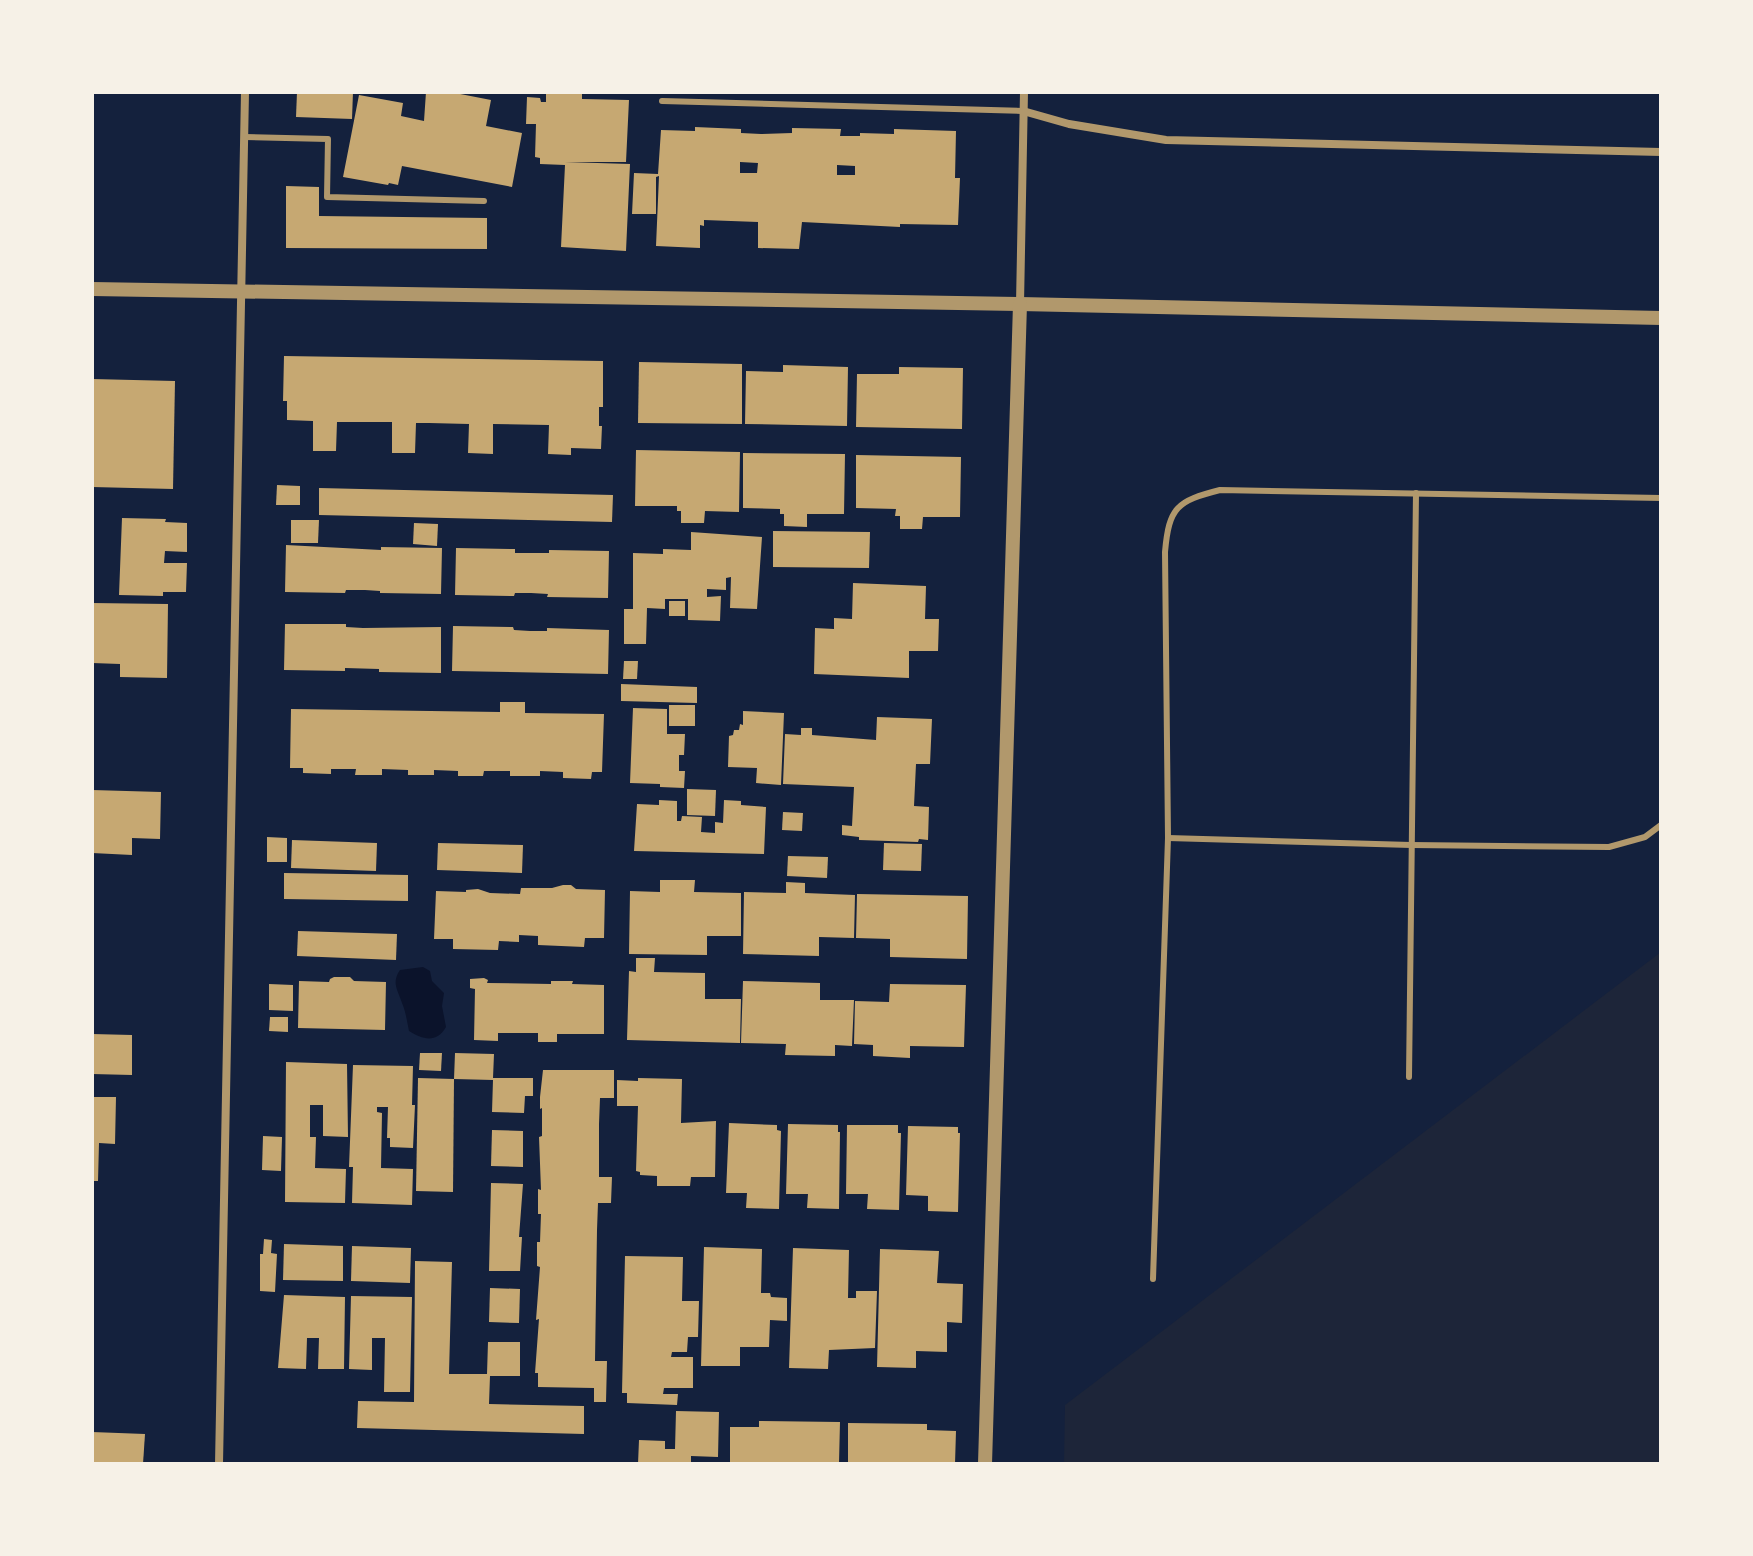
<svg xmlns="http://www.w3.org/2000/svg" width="1753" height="1556" viewBox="0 0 1753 1556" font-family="'Space Grotesk',sans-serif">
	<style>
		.green { fill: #1d2539 }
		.water { fill: #0b132b }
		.building { fill: #c6a872; fill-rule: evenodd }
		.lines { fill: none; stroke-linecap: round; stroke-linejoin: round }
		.service { stroke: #b1986c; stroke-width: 6 }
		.minor { stroke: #b1986c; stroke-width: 8 }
		.tertiary { stroke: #b1986c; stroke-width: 14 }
	</style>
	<rect width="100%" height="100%" fill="#14213d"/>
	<path class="green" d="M1661,952v512h-597l1,-59z"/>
	<path class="water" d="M423,967l7,4 2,10 12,12 -2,13 4,21c-9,16 -23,13 -37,4 -2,-9 -3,-19 -7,-28 -4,-13 -11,-20 -2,-33z"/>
	<g class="building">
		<path d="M297,92h56l-1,27 -56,-2z"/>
		<path d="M426,92h24l41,8 -5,26 36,7 -10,54 -110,-21 -4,19 -9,-2 -1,2 -45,-8 16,-82 44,8 -2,13 23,5z"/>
		<path d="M546,92h36v7l47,1 -3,62h-61l65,2 -4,87 -65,-4 4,-82 -25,-1v-6l-5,-1 1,-33h-10l1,-27 13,1 1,4h5z"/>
		<path d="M695,127l46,2v4l20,1 31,-1v-5l49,1 -1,7h20v-3l34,1v-5l62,2 -1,47h5l-2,47 -58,-1v3l-98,-5 -3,27 -41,-1v-26l-54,-2v6l-4,-1v23l-44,-2 3,-70 -3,1v37h-24l2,-41 24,1 3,-44 34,1zM740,162l18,1 -1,10h-17zM837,165l18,1v9h-18z"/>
		<path d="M286,186l33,1v29l168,2v31l-201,-1z"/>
		<path d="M284,356l319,5v46h-4v19h3l-1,23 -30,-1v7l-23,-1 1,-29 -56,-1v30l-25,-1 1,-29 -40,-1h-13l-1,30h-23v-31h-55l-1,29h-23v-30l-26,-1v-19h-4z"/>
		<path d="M639,362l103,2v60l-104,-1z"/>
		<path d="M783,365l65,2 -1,59 -102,-2 1,-53 37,1z"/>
		<path d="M899,367l64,1 -1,61 -106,-2 1,-53h42z"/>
		<path d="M92,379l83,2 -2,108 -81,-2z"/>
		<path d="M636,450l104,2 -1,60 -34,-1 -1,12h-23v-12h-4v-5h-42z"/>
		<path d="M743,453l102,1 -1,60h-37v13l-23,-1v-12h-4v-5l-37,-1z"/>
		<path d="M856,455l105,2 -1,60h-37l-1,12h-22v-13h-5l1,-7 -40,-1z"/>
		<path d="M277,485l23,1v19h-24z"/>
		<path d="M319,488l294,7 -1,27 -293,-7z"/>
		<path d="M122,518l44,1 -1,3 22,1v29l-22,-1 -1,12h23l-1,29h-23v4l-44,-1z"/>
		<path d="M291,520h28l-1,23h-27z"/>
		<path d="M414,523l24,1 -1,22 -24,-2z"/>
		<path d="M773,531l97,1 -1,36 -96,-1z"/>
		<path d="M691,532l71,5 -5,72 -27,-1 1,-31 -5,1v12l-19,-1v8l14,-1 -1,25 -32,-1v-21h-23v10l-18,-1 -1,36h-22v-35h9v-56l30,1v-5l28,1z"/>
		<path d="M286,545l95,5v-3l61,1 -1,46 -61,-1v-2l-15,-1h-19l-1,3 -60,-1z"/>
		<path d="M456,548l59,1v4h34v-3l60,1 -1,47 -61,-1 1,-3 -17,-1h-16l-1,3 -59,-1z"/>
		<path d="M853,583l73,3 -1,33h14l-1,32h-29v27l-95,-4 1,-46 19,1v-11l18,1z"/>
		<rect x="669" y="601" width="16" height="15"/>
		<path d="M92,603l76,1 -1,74 -47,-1v-13l-28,-1z"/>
		<path d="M285,624h61v3l17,1 78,-1v46l-62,-1v-3l-34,-1v3l-61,-1z"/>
		<path d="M453,626l60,1 1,3 16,1h17v-3l62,2 -1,44 -156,-3z"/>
		<path d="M624,661h14l-1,18h-14z"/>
		<path d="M621,684l76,3v16l-76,-2z"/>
		<path d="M500,702h25v11l79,1 -2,58h-10l-1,7 -28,-1v-6l-23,-1v5h-30v-5h-26l-1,5h-25v-5l-24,-1v5h-26v-5l-26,-1v6h-27l1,-6h-25v5l-28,-1v-5h-13l1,-59 209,3z"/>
		<rect x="669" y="705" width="26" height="21"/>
		<path d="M633,708l34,1v25h18l-1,21h-5v16h6l-1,17 -24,-1v-3l-30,-1z"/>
		<path d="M743,711l41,2 -3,72 -25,-2 1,-15 -29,-1 1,-31 4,-1 1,-5h5l1,-6 3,1z"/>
		<path d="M877,717l55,2 -2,45h-14l-2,42 15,1 -1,33 -9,-1 -1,3 -59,-2v-3l-17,-2v-10l10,1 2,-39 -71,-3 2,-50 16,1v-7h11v7l64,5z"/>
		<path d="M687,789l29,1 -1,26 -28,-1z"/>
		<path d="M92,790l69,2 -1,47 -28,-1v17l-40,-2z"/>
		<path d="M659,800l18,1v20h4l1,-5 20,1 -1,15 14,1v-11l8,1 1,-23 17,1v4l25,2 -2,47 -130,-3 3,-47 22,1z"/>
		<path d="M783,812l20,1 -1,18 -20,-1z"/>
		<path d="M267,837l20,1v24h-20z"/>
		<path d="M292,840l85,3 -1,28 -85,-3z"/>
		<path d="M438,843l85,2 -1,28 -85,-3z"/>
		<path d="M884,843l38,1 -1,27 -38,-1z"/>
		<path d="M788,856l40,1 -1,21 -40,-2z"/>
		<path d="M284,873l124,2v26l-124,-2z"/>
		<path d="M660,880h35l-1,12 47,1v43h-34v19l-78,-1 1,-63 30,1z"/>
		<path d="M786,882l19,1v10l50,2 -1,43 -35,-1v19l-76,-2 1,-62 42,1z"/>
		<path d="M563,885h8l5,4 29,1 -1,48h-19l-1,9 -46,-2v-9l-19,-1v7l-20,-1 -1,9 -45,-1v-10h-19l2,-48 30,1v-2l12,-1 12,4 30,1 1,-6h31z"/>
		<path d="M857,894l111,2 -1,63 -77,-2v-18l-34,-1z"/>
		<path d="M298,931l99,3 -1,26 -99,-4z"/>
		<path d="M636,958h19l-1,14 51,1v26h36l-1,44 -113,-3 2,-69 7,1z"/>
		<path d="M334,977h16l4,4 32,1 -1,48 -87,-2 1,-47 30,1 1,-3z"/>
		<path d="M484,978l4,2 -1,3 64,1v-3h22l-1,3 32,1v49h-47v8h-19v-9h-40v8l-24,-1 1,-51 -5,-1v-9z"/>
		<path d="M743,981l77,2v17h34l-2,46 -17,-1v11l-50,-1 1,-11 -45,-1z"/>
		<path d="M269,984l24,1v26l-24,-1z"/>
		<path d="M890,984l76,1 -2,62 -54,-1v12l-37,-2v-11l-19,-1 1,-43 34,1z"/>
		<path d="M270,1017h18v15l-19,-1z"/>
		<path d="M92,1034l40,1v40l-40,-1z"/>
		<path d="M420,1053h22l-1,18 -22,-1z"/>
		<path d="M455,1053l39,1 -1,24h40v18h-8l-1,17 -32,-1 1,-32 -39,-1z"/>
		<path d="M286,1062l61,2 1,73 -25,-1v-31h-13v32h6l-1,31 31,1 -1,34 -60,-1z"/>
		<path d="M353,1065l60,1 -1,39h3l-2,43 -23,-1v-9h-3l1,-31h-11v5l5,1 -1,55 32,1 -1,36 -60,-2 1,-36h-4z"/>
		<path d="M543,1070h71v28h-14l-1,26v53h13l-1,26h-13l-1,27 -2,131h12l-1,41h-12v-14l-56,-1v-14h-3l4,-54 -3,1 4,-53 -3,-1v-24h3l1,-28h-3v-25l3,1 -2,-53 3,-1v-28l-2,1v-12z"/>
		<path d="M418,1078l36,1 -1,113 -37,-1z"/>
		<path d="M638,1078l44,1 -1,44 35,-2 -1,56h-24l-1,9h-33v-10l-17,-1v-3l-4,-1 2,-65h-21v-26l21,1z"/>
		<path d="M92,1097h24l-1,47 -16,-1 -1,38h-6z"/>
		<path d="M729,1123l48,2v5l4,1 -2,78 -33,-1 1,-15h-21z"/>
		<path d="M788,1124l50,1v7h2l-1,77 -32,-1 1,-14h-22z"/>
		<path d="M847,1125h51v8h3l-2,77 -32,-1 1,-15h-22z"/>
		<path d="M908,1126l50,1v6h2l-2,79 -30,-1v-15l-22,-1z"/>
		<path d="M492,1130l31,1v36l-32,-1z"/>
		<path d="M263,1136l19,1 -1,34 -19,-1z"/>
		<path d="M491,1183l32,1 -4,53h3l-2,34h-31z"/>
		<path d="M264,1239l8,1 -1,13 6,1 -2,38 -15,-1v-37h3z"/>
		<path d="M284,1244l59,2v35l-60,-1z"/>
		<path d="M352,1246l59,2 -1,35 -59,-2z"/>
		<path d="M704,1247l58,2 -1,44h9l1,4 16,1v23l-17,-1 -1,27h-29v19h-39z"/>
		<path d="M793,1248l56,2 -1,48h8v-7h21l-2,57 -46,2 -1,19 -39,-1z"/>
		<path d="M880,1249l59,2 -2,32 26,1 -1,39 -15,-1v30l-31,-1v17l-39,-1z"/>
		<path d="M625,1256l58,1 -1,44h17l-1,36h-10l-1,15h-15l-1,5h22v31h-29l-1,6h15l-1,11 -50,-2v-10h-5z"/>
		<path d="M415,1261l37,1 -3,112h38l1,-32h32v34h-30l-1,28 95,2v28l-227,-6 1,-27 56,1z"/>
		<path d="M490,1288l30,1 -1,34 -30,-1z"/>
		<path d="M284,1295l61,2 -1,72h-26l1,-31h-12l-1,31 -28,-1z"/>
		<path d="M351,1296l61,1 -2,95h-26l1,-54h-13v32l-23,-1z"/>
		<path d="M676,1411l43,1 -1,45 -27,-1v8h-53l1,-24 26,1v8h10z"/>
		<path d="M759,1421l81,1 -1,41 -109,1v-37h29z"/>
		<path d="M848,1423l79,1v6l29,1 -1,33h-107z"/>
		<path d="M92,1432l53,2 -2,30h-51z"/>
	</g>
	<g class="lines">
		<g class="service">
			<path d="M662,101l361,10"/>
			<path d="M245,137l83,2 -1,58 157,4"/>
			<path d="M1168,838l243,7 198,2 36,-10 16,-12"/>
			<path d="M1409,1077l7,-584"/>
			<path d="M1153,1279l15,-441 -3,-286c4,-45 12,-51 55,-62l441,8"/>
		</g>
		<g class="minor">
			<path d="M1023,111l46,13 97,16 495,12"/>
			<path d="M1020,304l4,-212"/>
			<path d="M219,1464l26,-1372"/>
		</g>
		<g class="tertiary">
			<path d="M92,289l928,15 641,14"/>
			<path d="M985,1464l35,-1160"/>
		</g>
	</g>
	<rect width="1753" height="1556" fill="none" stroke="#f6f1e7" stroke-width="188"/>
</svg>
